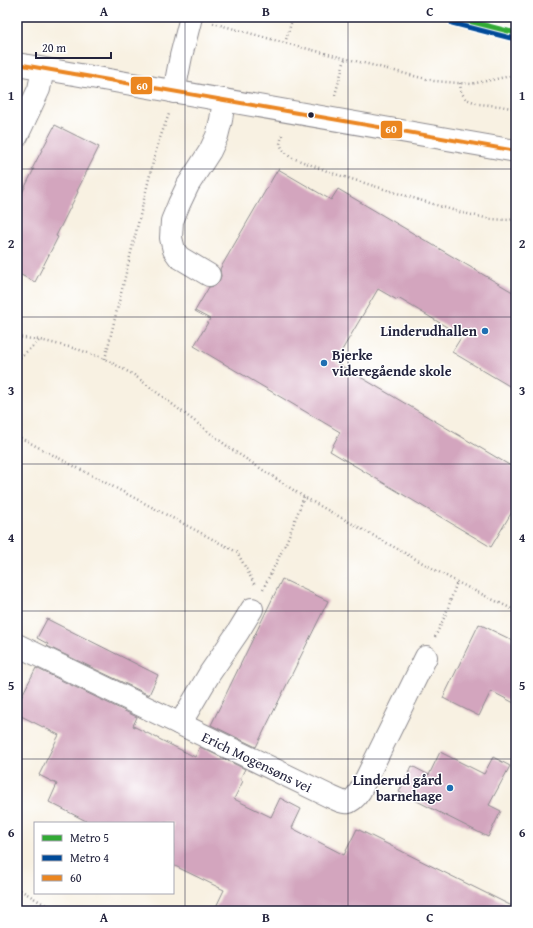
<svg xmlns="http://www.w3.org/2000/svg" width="533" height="928" viewBox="0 0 533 928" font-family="'Gentium Book Plus',serif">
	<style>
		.building { fill: #d3a5be }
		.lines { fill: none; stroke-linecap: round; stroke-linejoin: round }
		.minor-casing { stroke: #8d8a8e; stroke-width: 24 }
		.path { stroke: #8d8a8e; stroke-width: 2.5; stroke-dasharray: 1 3; stroke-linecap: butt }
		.minor { stroke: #fff; stroke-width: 22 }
		.bus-1-casing { stroke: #fff; stroke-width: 7 }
		.bus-1 { stroke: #eb8620; stroke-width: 4 }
		.metro-1-casing { stroke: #fff; stroke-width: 8 }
		.metro-2-casing { stroke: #fff; stroke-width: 8 }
		.metro-1 { stroke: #32aa35; stroke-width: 5 }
		.metro-2 { stroke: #004a98; stroke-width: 5 }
		.grid { fill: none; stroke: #22223b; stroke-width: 1; stroke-opacity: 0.55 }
		.bus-dot { fill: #22223b; stroke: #fff; stroke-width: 1.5 }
		.poi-dot { fill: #1f6fb2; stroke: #fff; stroke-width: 1.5 }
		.labels { text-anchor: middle; stroke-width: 3; stroke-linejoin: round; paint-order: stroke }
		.poi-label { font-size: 14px; font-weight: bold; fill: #22223b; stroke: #fff; text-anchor: end }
		.street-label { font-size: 14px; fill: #22223b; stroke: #fff }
		.line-badge { stroke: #fff; stroke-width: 1.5 }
		.badge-label { font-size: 11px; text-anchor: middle; font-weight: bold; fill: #fff }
		.neatline { fill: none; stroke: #22223b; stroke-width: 1.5 }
		.grid-label { font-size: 13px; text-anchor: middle; font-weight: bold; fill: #22223b }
	</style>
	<rect width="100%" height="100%" fill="#fff"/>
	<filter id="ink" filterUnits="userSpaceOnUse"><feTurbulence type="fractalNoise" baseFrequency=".025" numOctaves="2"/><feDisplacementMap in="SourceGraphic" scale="8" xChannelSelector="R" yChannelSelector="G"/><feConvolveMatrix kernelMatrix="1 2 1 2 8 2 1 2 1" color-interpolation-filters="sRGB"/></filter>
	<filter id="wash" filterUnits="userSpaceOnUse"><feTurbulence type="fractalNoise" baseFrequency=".012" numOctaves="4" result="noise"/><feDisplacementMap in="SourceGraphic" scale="16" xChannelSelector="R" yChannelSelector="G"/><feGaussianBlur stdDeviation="0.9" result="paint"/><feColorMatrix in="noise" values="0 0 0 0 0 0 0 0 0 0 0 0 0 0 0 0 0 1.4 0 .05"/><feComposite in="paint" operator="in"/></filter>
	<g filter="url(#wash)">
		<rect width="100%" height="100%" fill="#f8f1e2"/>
		<g id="blocks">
			<g class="building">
				<path d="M55,125l44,22 -22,44 1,1 -22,44 2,1 -23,45 -18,-9v-70l17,-34h-2z"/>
				<path d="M278,169l53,31 7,-11 178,105v96l-64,-38 10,-16 -64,-38 -1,2 -19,-11 -43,73 181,107v36l-25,42 -161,-96 10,-19 -146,-86 16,-27 -15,-8 14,-24 6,-1 4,-4 2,-6 -1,-7z"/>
				<path d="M282,579l46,22 -72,146 -45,-22z"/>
				<path d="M47,619l111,56 -9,20 -102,-49 1,-2 -11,-6z"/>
				<path d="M479,624l37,18v62l-25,-13 -12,25 -36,-18z"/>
				<path d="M36,668l101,49 -4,9 62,31 5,-10 45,22 -5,10 3,2 -9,18 37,18 9,-19 21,11 -9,19 52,27 13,-26 159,79v3h-302l10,-21 -51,-25v-42h-83l-41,-21 8,-18 -18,-9 20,-40 -42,-21v-9z"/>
				<path d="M440,752l44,22 9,-17 17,9 -21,39 12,6 -13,26 -89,-45 13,-26 17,9z"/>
			</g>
		</g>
	</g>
	<g filter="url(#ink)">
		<use href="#blocks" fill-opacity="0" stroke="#8d8a8e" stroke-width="1"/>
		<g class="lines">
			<g class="minor-casing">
				<g id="minor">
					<path d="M17,64l499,87"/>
					<path d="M174,92l7,-36 10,-39"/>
					<path d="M17,136l22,-47 4,-20"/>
					<path d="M209,275l-30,-18 -5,-7 -3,-12 1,-17 7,-17 9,-19 22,-34 7,-15 4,-16 3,-20"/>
					<path d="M17,645l314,152c15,7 19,9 29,-6l66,-134"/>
					<path d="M180,724l30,-51 28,-41 14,-23"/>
				</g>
			</g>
			<g class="path">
				<path d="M362,17l3,1"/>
				<path d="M213,23l72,20 149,38 37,3 45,-9"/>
				<path d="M285,43l8,-26"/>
				<path d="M460,83l1,9 5,7 13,5 21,2 16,3"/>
				<path d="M335,95l10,-36"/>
				<path d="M282,135l-2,9 3,6 7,7 45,17 124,38 31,7 20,1 6,-2"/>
				<path d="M17,337l23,3 37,9 28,10 29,16 97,74 73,48 153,85 59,29"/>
				<path d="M105,359l52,-213 12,-32"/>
				<path d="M17,360l23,-20"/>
				<path d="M17,436l220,116 18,33"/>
				<path d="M263,589l23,-46 18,-46"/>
				<path d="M435,637l10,-21 12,-34"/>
				<path d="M17,888l25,15 15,8"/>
			</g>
			<use href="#minor" class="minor"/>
			<g class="bus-1-casing">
				<path id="bus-1" d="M17,64l499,87"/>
			</g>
			<use href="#bus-1" class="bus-1"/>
			<g class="metro-1-casing">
				<path id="metro-1" d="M453,17l63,16"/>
			</g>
			<g class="metro-2-casing">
				<path id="metro-2" d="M452,23l63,16"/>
			</g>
			<use href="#metro-1" class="metro-1"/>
			<use href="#metro-2" class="metro-2"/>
		</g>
	</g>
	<path class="grid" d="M185,17v894M348,17v894M17,169h499M17,317h499M17,464h499M17,611h499M17,759h499"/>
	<circle class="bus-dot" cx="311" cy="115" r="3.5"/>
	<g class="poi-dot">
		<circle cx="485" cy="331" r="4"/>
		<circle cx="324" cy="363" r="4"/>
		<circle cx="450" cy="788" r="4"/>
	</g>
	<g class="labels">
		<g class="poi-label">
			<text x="477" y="336">Linderudhallen</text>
			<text x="332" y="360" text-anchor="start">Bjerke<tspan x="332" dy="16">videregående skole</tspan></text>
			<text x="442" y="785">Linderud gård<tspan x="442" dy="16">barnehage</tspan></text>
		</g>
		<g class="street-label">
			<text transform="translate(257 762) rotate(26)" y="5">Erich Mogensøns vei</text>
		</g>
	</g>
	<g class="line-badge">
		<rect x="130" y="76" width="23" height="19" rx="4" fill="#eb8620"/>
		<rect x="380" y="120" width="23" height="19" rx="4" fill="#eb8620"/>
	</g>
	<g class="badge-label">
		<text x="142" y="90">60</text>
		<text x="391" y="133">60</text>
	</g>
	<rect width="533" height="928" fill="none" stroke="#fff" stroke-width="44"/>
	<rect x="34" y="822" width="140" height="72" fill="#ffffff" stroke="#a7a7b1"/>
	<rect x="42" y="835" width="20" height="6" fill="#32aa35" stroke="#a7a7b1"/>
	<text x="70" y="842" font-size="12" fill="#22223b">Metro 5</text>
	<rect x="42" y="855" width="20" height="6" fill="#004a98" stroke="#a7a7b1"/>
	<text x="70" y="862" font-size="12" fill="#22223b">Metro 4</text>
	<rect x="42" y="875" width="20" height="6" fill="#eb8620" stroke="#a7a7b1"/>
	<text x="70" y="882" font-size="12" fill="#22223b">60</text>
	<path d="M36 52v6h75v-6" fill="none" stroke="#22223b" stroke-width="2"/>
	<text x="42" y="52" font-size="12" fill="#22223b" stroke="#ffffff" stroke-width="3" paint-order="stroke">20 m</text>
	<rect x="22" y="22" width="489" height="884" class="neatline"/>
	<g class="grid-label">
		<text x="104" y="16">A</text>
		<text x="266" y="16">B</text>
		<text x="430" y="16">C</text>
		<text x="11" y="100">1</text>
		<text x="522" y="100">1</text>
		<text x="11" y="248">2</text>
		<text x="522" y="248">2</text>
		<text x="11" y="395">3</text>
		<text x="522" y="395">3</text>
		<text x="11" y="542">4</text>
		<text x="522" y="542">4</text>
		<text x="11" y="690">5</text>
		<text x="522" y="690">5</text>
		<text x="11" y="837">6</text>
		<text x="522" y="837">6</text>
		<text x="104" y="922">A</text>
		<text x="266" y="922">B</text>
		<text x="430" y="922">C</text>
	</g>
</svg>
